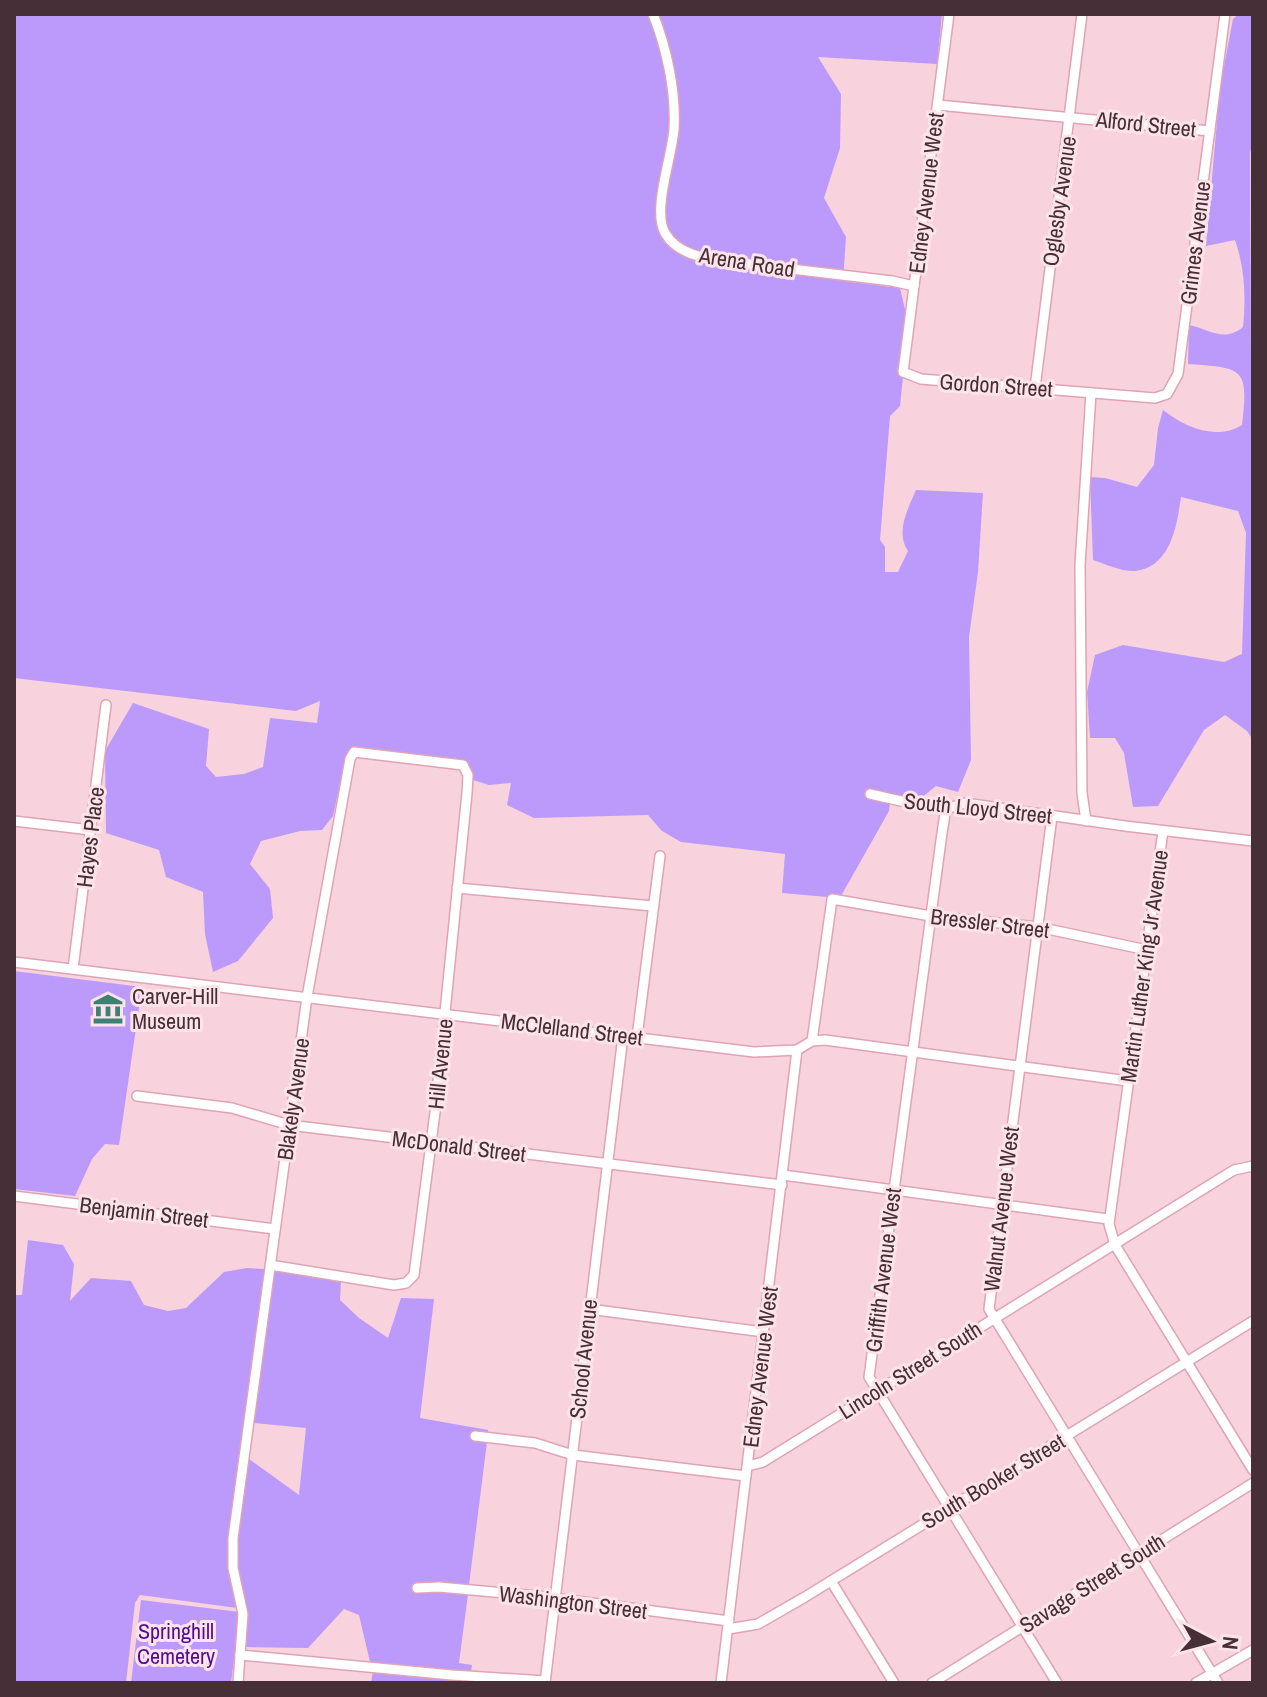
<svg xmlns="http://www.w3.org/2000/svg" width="1267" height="1697" viewBox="0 0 1267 1697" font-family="'Archivo Narrow',sans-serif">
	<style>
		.green { fill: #bc9afb }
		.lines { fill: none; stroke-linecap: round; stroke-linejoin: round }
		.minor-casing { stroke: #dfa4b6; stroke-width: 12 }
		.minor { stroke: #fff; stroke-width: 9 }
		.labels { text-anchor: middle; stroke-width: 6; stroke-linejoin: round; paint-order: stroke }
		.street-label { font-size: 22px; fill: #472f37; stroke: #fde3ea }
		.poi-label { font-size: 22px; fill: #472f37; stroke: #fde3ea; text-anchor: start }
		.park-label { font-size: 22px; fill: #530d94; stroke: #fde3ea }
	</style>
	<rect width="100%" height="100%" fill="#f8d2dd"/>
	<g class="green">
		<path d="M14,14h928l-5,50 -119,-7 23,37 -1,54 -16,50 22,39 -3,44 57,7 6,26 -9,58 6,5 -3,29 -10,10 -10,124 5,7v25h13l10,-21c-13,-19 0,-42 8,-61l67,3 -5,79 -9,65 2,123 -13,32 -22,-6 -16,13 -54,-10 -1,8 25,6 -1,8 -48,85 -13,-1 -1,2 -45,-4 3,-39 -104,-12 -19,-11 -14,-16 -114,3 -27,-13 4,-22 -22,2 -16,-5v-7l-8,-12 -111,-14 -7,5 -14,64 -11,14 -22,1 -39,10 -11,23 20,25 3,29 -35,43 -25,11 -8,-38 -2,-42 -37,-15 -7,-27 -53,-17 -1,-82 28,-48 76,26 -3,37 10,11 28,-3 19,-7 7,-49 47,5 3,-22 -24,10 -282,-33z"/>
		<path d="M1239,14h14v128l-3,11 3,587 -6,-9 -22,-16 -21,15 -46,76 -25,1 -9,-54 -9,-15h-25l-3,-46 8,-37 28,-10 101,17 18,-8 4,-121 -8,-22 -57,-14c-4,28 -10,70 -46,74 -12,1 -30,-7 -42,-11l-3,-83 15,1 32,9 17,-22 4,-37 5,-18c22,17 53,31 79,15 7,-58 1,-57 -54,-61l1,-39c20,4 35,18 54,2 3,-28 2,-59 -8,-87l-29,6 14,-159 13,-68z"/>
		<path d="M14,971l128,16 -23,158 -14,-1 -13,15 -17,37 -61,-7z"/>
		<path d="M28,1240l35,5 11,19 -4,37 21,-23 40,3 13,24 24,6 18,-3 38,-36 23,-4 18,1 -37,268v31l9,40 -97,-13 -5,8 -9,80h-112v-388h8z"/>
		<path d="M274,1271l67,10 -1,19 19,18 29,20 13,-40 33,1 -14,119 68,12v4l-16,-3 -2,8 17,3 -18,143 -57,-1v8l56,2 -9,69 13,2 -1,7 -101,-10 -11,-47 -15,-6 -36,39 -62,-1 2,-33 -10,-46 -1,-17 12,-92 50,36 7,-67 -53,-5z"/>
		<path d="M141,1600l99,12 -9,71h-100z"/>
		<path d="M373,1671l97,10v2h-99z"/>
	</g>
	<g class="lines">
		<g class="minor-casing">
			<g id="minor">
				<path d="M653,14c14,35 23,78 21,115 -2,28 -22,81 -9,104 12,21 38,25 60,28l167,20 22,5"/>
				<path d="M949,14l-46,358 18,7 234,19 12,-4 11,-20 47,-360"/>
				<path d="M938,105l272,26"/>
				<path d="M1035,388l47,-374"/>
				<path d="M870,794l53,12 26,2 16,-5 160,23 128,15"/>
				<path d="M949,808l-4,6 -3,19 -73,544 188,306"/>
				<path d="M1052,816l-63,493 229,374"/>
				<path d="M14,821l77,9"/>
				<path d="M1086,821l-4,-28 -2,-228 11,-172"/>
				<path d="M1163,831l-54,393 6,21 138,225"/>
				<path d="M457,888l196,18"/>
				<path d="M14,962l740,90 43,-2 15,-9 13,-1 303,41"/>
				<path d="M73,969l33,-264"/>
				<path d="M637,1037l23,-181"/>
				<path d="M812,1041l20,-142 99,17 107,11 109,23"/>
				<path d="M137,1096l95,12 57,17 493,60"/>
				<path d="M783,1175l325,44"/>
				<path d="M14,1196l261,33"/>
				<path d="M589,1309l175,23"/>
				<path d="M475,1436l60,7 38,12 173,21"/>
				<path d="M748,1466l15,-4 471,-292 19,-4"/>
				<path d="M831,1581l63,102"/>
				<path d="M417,1588l22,-1 99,9 191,25"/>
				<path d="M728,1629l30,-5 47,-27 448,-276"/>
				<path d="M240,1655l212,20 93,6"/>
				<path d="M238,1683l5,-69 -10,-46v-30l74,-541 43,-238 4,-7 109,13 5,10 -1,18 -32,319 -21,163 -8,8 -12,2 -124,-20"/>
				<path d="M545,1683l78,-647"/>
				<path d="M721,1683l76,-633"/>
				<path d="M932,1683l321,-200"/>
				<path d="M1196,1683l57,-33"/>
			</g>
		</g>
		<use href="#minor" class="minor"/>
	</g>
	<defs>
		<g id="museum-bare" transform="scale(2.4)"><path d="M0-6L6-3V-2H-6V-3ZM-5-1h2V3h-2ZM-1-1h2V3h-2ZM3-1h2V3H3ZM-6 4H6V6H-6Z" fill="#3d8174" stroke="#fde3ea" stroke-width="2.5" paint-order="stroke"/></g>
	</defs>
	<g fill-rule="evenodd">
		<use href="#museum-bare" x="108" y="1009"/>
	</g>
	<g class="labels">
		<g class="street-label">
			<text transform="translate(1146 124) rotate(6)" y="8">Alford Street</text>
			<text transform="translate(926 193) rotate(-83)" y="8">Edney Avenue West</text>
			<text transform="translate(1059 201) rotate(-82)" y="8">Oglesby Avenue</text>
			<text transform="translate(1195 243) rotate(-83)" y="8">Grimes Avenue</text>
			<text transform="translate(747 262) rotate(9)" y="8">Arena Road</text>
			<text transform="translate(996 385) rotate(4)" y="8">Gordon Street</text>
			<text transform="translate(978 808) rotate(6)" y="8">South Lloyd Street</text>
			<text transform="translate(90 837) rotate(-83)" y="8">Hayes Place</text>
			<text transform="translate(990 923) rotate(7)" y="8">Bressler Street</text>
			<text transform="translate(1144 966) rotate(-82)" y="8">Martin Luther King Jr Avenue</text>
			<text transform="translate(572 1029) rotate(7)" y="8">McClelland Street</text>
			<text transform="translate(440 1064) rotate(-84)" y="8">Hill Avenue</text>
			<text transform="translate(293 1099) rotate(-82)" y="8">Blakely Avenue</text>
			<text transform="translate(459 1146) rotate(7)" y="8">McDonald Street</text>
			<text transform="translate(1001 1209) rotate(-83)" y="8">Walnut Avenue West</text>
			<text transform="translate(144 1212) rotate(7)" y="8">Benjamin Street</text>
			<text transform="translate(883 1270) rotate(-83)" y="8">Griffith Avenue West</text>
			<text transform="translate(583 1359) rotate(-84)" y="8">School Avenue</text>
			<text transform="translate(760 1367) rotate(-83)" y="8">Edney Avenue West</text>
			<text transform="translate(910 1370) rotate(-32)" y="8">Lincoln Street South</text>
			<text transform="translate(993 1481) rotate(-31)" y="8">South Booker Street</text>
			<text transform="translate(1092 1583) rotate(-32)" y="8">Savage Street South</text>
			<text transform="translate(573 1602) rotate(7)" y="8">Washington Street</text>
		</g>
		<g class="poi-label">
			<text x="132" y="1004">Carver-Hill<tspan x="132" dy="25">Museum</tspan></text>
		</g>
		<g class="park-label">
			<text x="176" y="1639">Springhill<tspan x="176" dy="25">Cemetery</tspan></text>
		</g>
	</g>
	<rect width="1267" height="1697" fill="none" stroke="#472f37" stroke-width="32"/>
	<g transform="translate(1211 1641) rotate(96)" stroke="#fde3ea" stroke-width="6" paint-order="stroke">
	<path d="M0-6L14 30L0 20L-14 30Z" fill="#472f37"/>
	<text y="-12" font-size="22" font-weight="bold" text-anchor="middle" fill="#472f37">N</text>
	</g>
</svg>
